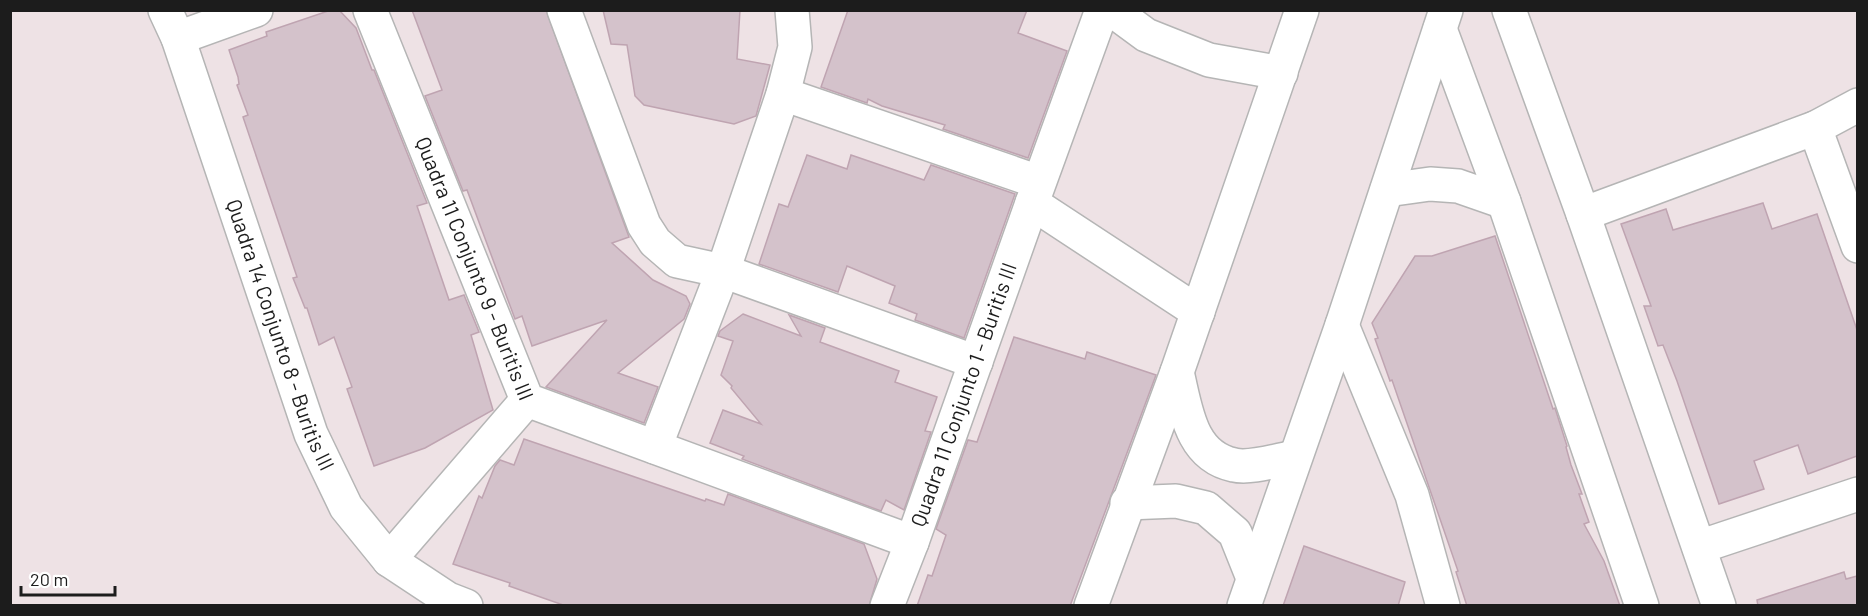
<svg xmlns="http://www.w3.org/2000/svg" width="1868" height="616" viewBox="0 0 1868 616" font-family="Barlow,sans-serif">
	<style>
		.building { fill: #d4c2cb; stroke: #bfa4b1; stroke-width: 1.5 }
		.lines { fill: none; stroke-linecap: round; stroke-linejoin: round }
		.minor-casing { stroke: #b5b5b5; stroke-width: 36 }
		.minor { stroke: #fff; stroke-width: 33 }
		.labels { text-anchor: middle; stroke-width: 4.5; stroke-linejoin: round; paint-order: stroke }
		.street-label { font-size: 21px; fill: #1c1c1c; stroke: #fff }
	</style>
	<rect width="100%" height="100%" fill="#eee2e5"/>
	<g class="building">
		<path d="M331,10h8l17,18 16,42h2l53,133 -10,3 32,94 15,-5 15,37 -8,3 22,75 -68,38 -51,18 -27,-77 5,-2 -18,-50 -15,8 -12,-37h-2l-12,-30 4,-1 -54,-160 5,-2 -11,-30 2,-1 -1,-7 -9,-27 38,-14 -1,-4z"/>
		<path d="M412,10h134l83,227 -17,6 41,37 33,16 4,8 -6,15 -66,54 40,14 -14,36 -98,-36 61,-67 -75,26 -10,-30 -7,3 -48,-129 -4,1 -38,-95 17,-6z"/>
		<path d="M603,10h137l-3,49 33,6 -14,51 -22,8 -90,-19 -9,-9 -8,-51 -16,-1z"/>
		<path d="M848,10h179l-9,23 49,18 -39,107 -85,-29 2,-4 -63,-19 -14,-7 -1,4 -46,-16z"/>
		<path d="M807,155l40,14 4,-14 73,25 7,-15 84,29 -51,144 -49,-18 2,-6 -28,-11 6,-17 -48,-20 -9,26 -79,-28 20,-60 9,3z"/>
		<path d="M1763,203l9,26 45,-15 40,116v126l-49,18 -10,-29 -44,16 10,28 -45,15 -42,-123 -14,-36 -5,1 -14,-40h7l-30,-82 45,-15 7,21z"/>
		<path d="M1495,236l58,173 2,-1 12,38 -1,1 5,18 11,29h-3l10,28 -5,2 20,37 16,45h-153l-11,-34 2,-1 -66,-191 -2,1 -15,-42 3,-1 -6,-15 43,-67h17z"/>
		<path d="M743,314l58,22 -12,-21 36,13 -5,14 79,29 -4,11 42,15 -12,34 6,1 -27,78 -18,-10 -5,11 -139,-52 2,-3 -34,-13 13,-33 38,14 -30,-36 1,-2 -11,-11 12,-34 -15,-5 2,-5z"/>
		<path d="M1014,337l71,22 2,-7 69,23 -86,231h-153l11,-31 4,1 14,-41 -10,-6 32,-89 9,2z"/>
		<path d="M524,439l181,62 1,-2 18,6 4,-11 136,50 13,35 -8,27h-303l-57,-20 1,-3 -57,-19 26,-68 3,2 13,-32 5,-6 14,5z"/>
		<path d="M1304,546l101,36 -7,24h-115z"/>
		<path d="M1844,572l2,7 11,-3v30h-99l-1,-6z"/>
	</g>
	<g class="lines">
		<g class="minor-casing">
			<g id="minor">
				<path id="s1" d="M165,10l13,28 133,396 35,73 43,53 59,39 18,7"/>
				<path id="s2" d="M370,10l157,390 385,142"/>
				<path d="M564,10l80,215 11,17 22,19 46,10 253,91"/>
				<path d="M1112,10l34,25 63,25 72,13"/>
				<path d="M1509,10l74,204 136,392"/>
				<path d="M1440,29l64,173 138,404"/>
				<path d="M178,38l78,-28"/>
				<path d="M783,94l256,88"/>
				<path d="M1815,128l43,118"/>
				<path d="M1387,190l43,-6 28,2 46,16"/>
				<path d="M1032,203l166,109"/>
				<path d="M1583,214l232,-86 43,-23"/>
				<path d="M1342,325l70,170 31,111"/>
				<path d="M1177,372c9,37 13,84 57,93 16,4 44,-5 61,-8"/>
				<path d="M655,447l68,-176 60,-177 12,-47 -3,-37"/>
				<path d="M1127,503l49,-2 30,7 29,25 18,45"/>
				<path d="M1699,547l159,-53"/>
				<path d="M389,560l138,-160"/>
				<path id="s3" d="M887,606l25,-64 120,-339 70,-193"/>
				<path d="M1091,606l86,-234 125,-362"/>
				<path d="M1244,606l98,-281 104,-315"/>
			</g>
		</g>
		<use href="#minor" class="minor"/>
	</g>
	<g class="labels">
		<g class="street-label">
			<text dy="7" stroke="none"><textPath href="#s2" startOffset="279">Quadra 11 Conjunto 9 - Buritis III</textPath></text>
			<text dy="7" stroke="none"><textPath href="#s1" startOffset="345">Quadra 14 Conjunto 8 - Buritis III</textPath></text>
			<text dy="7" stroke="none"><textPath href="#s3" startOffset="225">Quadra 11 Conjunto 1 - Buritis III</textPath></text>
		</g>
	</g>
	<rect width="1868" height="616" fill="none" stroke="#1c1c1c" stroke-width="24"/>
	<path d="M21 586v9h94v-9" fill="none" stroke="#1c1c1c" stroke-width="3"/>
	<text x="30" y="586" font-size="18" fill="#1c1c1c" stroke="#ffffff" stroke-width="4.5" paint-order="stroke">20 m</text>
</svg>
